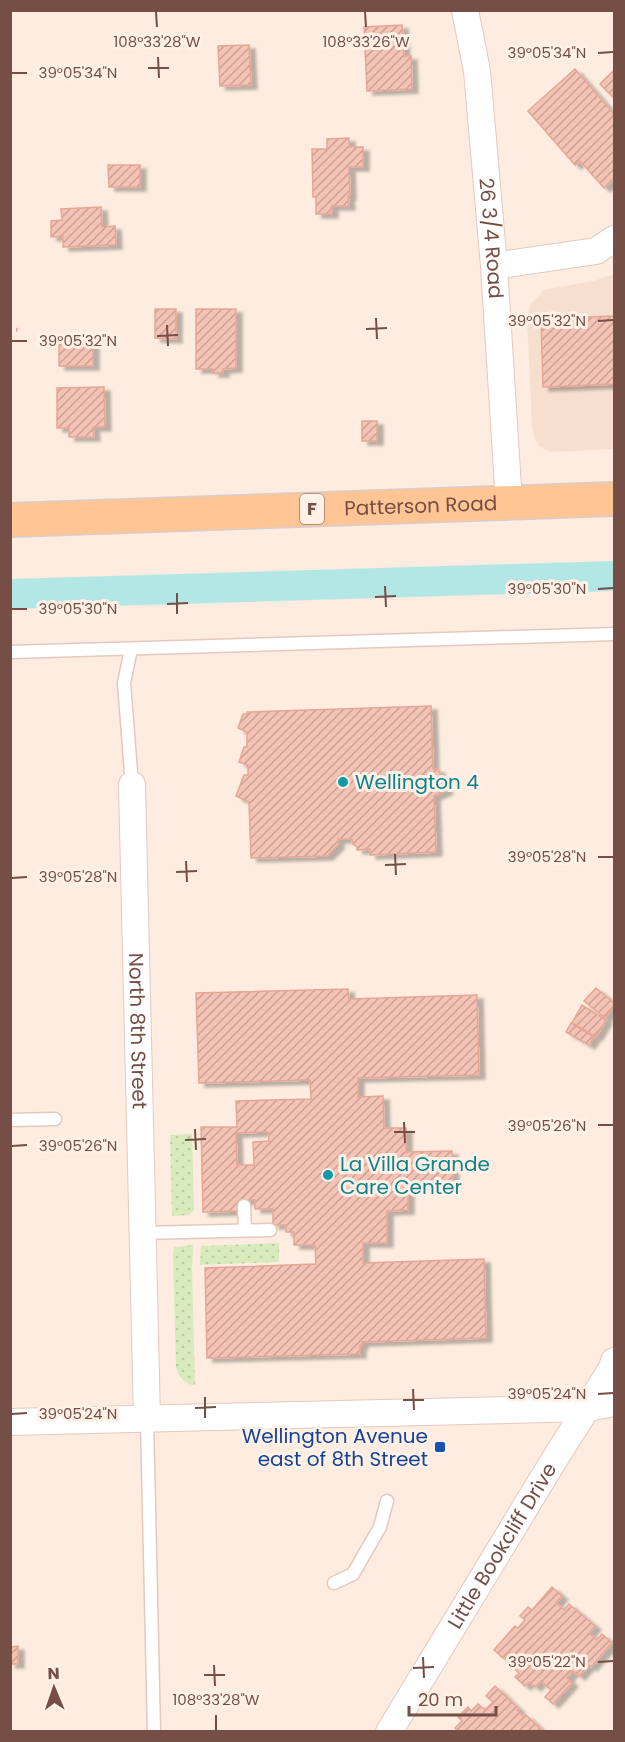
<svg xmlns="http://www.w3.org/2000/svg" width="625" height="1742" viewBox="0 0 625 1742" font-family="Poppins,sans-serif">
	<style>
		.residential { fill: #f7dfd0 }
		.grass { fill: url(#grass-dots) }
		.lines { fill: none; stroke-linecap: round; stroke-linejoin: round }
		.canal { stroke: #b3e7e6; stroke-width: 30 }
		.building { fill: url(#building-hatch); stroke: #e8a695; stroke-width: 1.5; fill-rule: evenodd; filter: url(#shadow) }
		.service-casing { stroke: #e4c9be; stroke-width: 15 }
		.minor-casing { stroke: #e4c9be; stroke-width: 28 }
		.primary-casing { stroke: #d8cdcb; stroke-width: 36 }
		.path { stroke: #d9a799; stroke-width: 4; stroke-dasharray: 1.5 4.5; stroke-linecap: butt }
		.service { stroke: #fff; stroke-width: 12 }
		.minor { stroke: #fff; stroke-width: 26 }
		.primary { stroke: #ffc594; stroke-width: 33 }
		.ticks { fill: none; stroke: #754e46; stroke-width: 2 }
		.culture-dot { fill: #0f9aa8; stroke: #fff1e6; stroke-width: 2 }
		.transit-dot { fill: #1a4fb4; stroke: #fff1e6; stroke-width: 2 }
		.labels { text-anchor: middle; stroke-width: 6; stroke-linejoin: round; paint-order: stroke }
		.shield { fill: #fff1e6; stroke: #9e7f76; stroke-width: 1.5 }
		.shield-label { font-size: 18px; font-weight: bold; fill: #754e46 }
		.street-label { font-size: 20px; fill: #754e46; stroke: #fff1e6 }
		.culture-label { font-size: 20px; fill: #0d838f; stroke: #fff1e6; text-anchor: start }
		.transit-label { font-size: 20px; fill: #164399; stroke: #fff1e6; text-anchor: end }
		.ticks-label { font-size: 15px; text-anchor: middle; fill: #754e46; stroke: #fff1e6; stroke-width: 6; stroke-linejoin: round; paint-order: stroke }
	</style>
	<defs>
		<pattern id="grass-dots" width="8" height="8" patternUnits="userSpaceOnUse" patternTransform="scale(1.5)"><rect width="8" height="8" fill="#d8ebbd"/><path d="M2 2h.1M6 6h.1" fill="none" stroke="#bdcba4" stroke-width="1.8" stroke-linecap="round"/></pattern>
		<pattern id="building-hatch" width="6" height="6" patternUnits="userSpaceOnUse" patternTransform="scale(1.5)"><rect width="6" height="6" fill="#f4c3b5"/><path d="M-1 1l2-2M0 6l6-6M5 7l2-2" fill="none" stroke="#caa195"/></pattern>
		<filter id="shadow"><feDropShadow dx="6" dy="4" stdDeviation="1.5" flood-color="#0004"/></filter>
	</defs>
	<rect width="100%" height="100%" fill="#fdecdf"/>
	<path class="residential" d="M614,274v175l-64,3 -11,-6 -5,-9 -2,-11 -5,-108 4,-14 13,-14 50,-9z"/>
	<g class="grass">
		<path d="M192,1134l2,76 -5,5 -17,1 -2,-81z"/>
		<path d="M279,1243v19l-79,3 1,-19z"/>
		<path d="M193,1245l-1,25 3,115c-11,0 -16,-8 -19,-18l-3,-111 1,-9z"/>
	</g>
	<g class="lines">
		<path class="canal" d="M10,594l604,-18"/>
	</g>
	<g class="building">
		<path d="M402,25l2,31h7l1,33 -45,2 -3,-64z"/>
		<path d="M249,45l2,40 -31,1 -2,-40z"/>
		<path d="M575,69l39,45v65l-10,9 -24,-27 -5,4 -47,-54z"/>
		<path d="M614,70v28l-14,-14z"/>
		<path d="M349,138v9h14v20h-14l1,29h-2l1,10h-17v8h-16v-17h-3l-1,-48h15v-10z"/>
		<path d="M108,165h32v22h-31z"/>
		<path d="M101,207l1,20 13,-1 1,19 -53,2v-11l-12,1v-16l11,-1 -1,-11z"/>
		<path d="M155,309h21v30l-21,-1z"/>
		<path d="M196,309h40v59l-13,1v4h-10v-4h-17z"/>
		<path d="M614,316v68l-71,3 -2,-68z"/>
		<rect x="59" y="339" width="34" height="27"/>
		<path d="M104,387l1,40h-12l1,10h-25v-9h-12v-40z"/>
		<rect x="362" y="421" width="15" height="20"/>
		<path d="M431,706l2,63h5l9,21 -13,6 2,56 -66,3v-6l-13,1v-3l-4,-3 -1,-5h-14v6l-11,11 -76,2 -2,-56 -13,-6 8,-21h4v-10l-9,-3 5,-15h3v-15l-9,-4 5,-14h4v-2z"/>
		<path d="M596,988l18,15v4l-9,11 -21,-17z"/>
		<path d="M348,989l1,10 128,-4 2,80 -121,3v19l25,-1 1,32h22v24l46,-1 1,33 -45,2v24l-21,1v32h-24v20l121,-4 2,79 -124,4v3h-2v9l-153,4 -2,-90 111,-4 -1,-19h-21v-13h-8v-7h-13v-16h-18v-9l-15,1v10l-37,1 -2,-85h36l-1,-26 75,-2 -1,-19 -111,3 -3,-90zM268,1132l1,9 -16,1 1,23h-17l-1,-32z"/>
		<path d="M582,1005l24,15 -10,17 -24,-14z"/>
		<path d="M571,1023l23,14 -5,8 -23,-13z"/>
		<path d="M552,1587l10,9 -6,7 8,7 5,-6 26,22 -6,7 8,7 5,-6 10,9 -21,24 -2,-2 -10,11 -6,-5 -6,7 5,5 -19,21 -8,-7 6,-7 -10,-9 -6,6 -6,-5 -4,4 -10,-9 4,-4 -7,-7 6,-7 -9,-7 -6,6 -9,-8 21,-24 3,2 7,-8 -5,-4 8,-9 4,3z"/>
		<path d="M18,1646v18h-8v-17z"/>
		<path d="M495,1686l24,23 -2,1 7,7 2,-2 18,17h-85l-4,-4 7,-7 -4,-4 10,-10 3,4 7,-7 7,6 8,-8 -7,-6z"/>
	</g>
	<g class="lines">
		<g class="service-casing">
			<g id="service">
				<path d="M131,649l-7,34 8,102"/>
				<path d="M10,652l604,-18"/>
				<path d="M10,1120l45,-1"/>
				<path d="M244,1206l1,24"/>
				<path d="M143,1233l127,-3"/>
				<path d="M147,1419l7,313"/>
				<path d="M334,1583l19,-9 27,-47 7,-26"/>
			</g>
		</g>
		<g class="minor-casing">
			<g id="minor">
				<path id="s1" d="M465,10l12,61 17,195 15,237"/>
				<path d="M494,266l102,-15 18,-12"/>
				<path id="s2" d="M132,785l15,634"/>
				<path d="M10,1422l578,-14 26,-5"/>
				<path id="s3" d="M389,1732l162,-267 61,-97 2,-7"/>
			</g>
		</g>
		<g class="primary-casing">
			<g id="primary">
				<path id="s4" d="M10,520l604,-21"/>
			</g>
		</g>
		<path class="path" d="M10,329l9,1"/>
		<use href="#service" class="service"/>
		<use href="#minor" class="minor"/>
		<use href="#primary" class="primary"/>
	</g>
	<path class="ticks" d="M156,12l1,15M365,12l1,15M598,53l15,-1M158,57l1,21M148,68h21M12,73h15M376,318l1,21M598,321l15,-1M167,325l1,21M366,329l21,-1M157,336l21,-1M12,341h15M385,586l1,21M598,589l15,-1M177,593v21M375,597l21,-1M167,604l21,-1M12,609h15M395,854l1,21M598,857h15M186,861l1,21M385,865l21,-1M176,872l21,-1M12,878l15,-1M404,1122l1,21M598,1125h15M195,1129l1,21M394,1132h21M185,1140l21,-1M12,1146l15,-1M413,1389l1,21M598,1394l15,-1M205,1397v21M403,1400h21M195,1408l21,-1M12,1414l15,-1M423,1657l1,21M598,1662l15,-1M214,1665l1,21M413,1668l21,-1M204,1675h21M216,1715v15"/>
	<g class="culture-dot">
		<circle cx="343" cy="782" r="6"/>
		<circle cx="328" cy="1175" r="6"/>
	</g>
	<rect class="transit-dot" x="434" y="1441" width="12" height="12" rx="3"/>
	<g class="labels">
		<rect class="shield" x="300" y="494" width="24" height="30" rx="4.5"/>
		<g class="shield-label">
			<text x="312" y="515">F</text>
		</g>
		<g class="street-label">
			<text dy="7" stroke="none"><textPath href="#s1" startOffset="230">26 3/4 Road</textPath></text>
			<text dy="7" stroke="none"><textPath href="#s4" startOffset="411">Patterson Road</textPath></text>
			<text dy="7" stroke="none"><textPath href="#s2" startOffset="246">North 8th Street</textPath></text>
			<text dy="7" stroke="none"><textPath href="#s3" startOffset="218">Little Bookcliff Drive</textPath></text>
		</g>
		<g class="culture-label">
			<text x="355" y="789">Wellington 4</text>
			<text x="340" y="1171">La Villa Grande<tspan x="340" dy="23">Care Center</tspan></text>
		</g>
		<g class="transit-label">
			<text x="428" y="1443">Wellington Avenue<tspan x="428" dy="23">east of 8th Street</tspan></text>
		</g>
	</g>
	<g class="ticks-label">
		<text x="157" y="47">108°33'28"W</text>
		<text x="366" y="47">108°33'26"W</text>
		<text x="547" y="58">39°05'34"N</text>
		<text x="78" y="78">39°05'34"N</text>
		<text x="547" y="326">39°05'32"N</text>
		<text x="78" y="346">39°05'32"N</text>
		<text x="547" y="594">39°05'30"N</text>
		<text x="78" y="614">39°05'30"N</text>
		<text x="547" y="862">39°05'28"N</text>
		<text x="78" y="882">39°05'28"N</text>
		<text x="547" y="1131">39°05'26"N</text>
		<text x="78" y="1151">39°05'26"N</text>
		<text x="547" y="1399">39°05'24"N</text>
		<text x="78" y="1419">39°05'24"N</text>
		<text x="547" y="1667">39°05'22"N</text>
		<text x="216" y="1705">108°33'28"W</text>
	</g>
	<rect width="625" height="1742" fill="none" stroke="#754e46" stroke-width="24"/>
	<g transform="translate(54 1688) rotate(358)" stroke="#fff1e6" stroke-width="4.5" paint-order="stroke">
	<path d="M0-4.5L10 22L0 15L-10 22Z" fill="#754e46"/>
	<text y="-9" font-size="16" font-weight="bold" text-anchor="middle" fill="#754e46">N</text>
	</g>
	<path d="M409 1706v9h87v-9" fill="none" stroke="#754e46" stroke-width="3"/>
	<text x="418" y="1706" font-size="18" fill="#754e46" stroke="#fff1e6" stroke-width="4.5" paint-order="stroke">20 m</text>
</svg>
